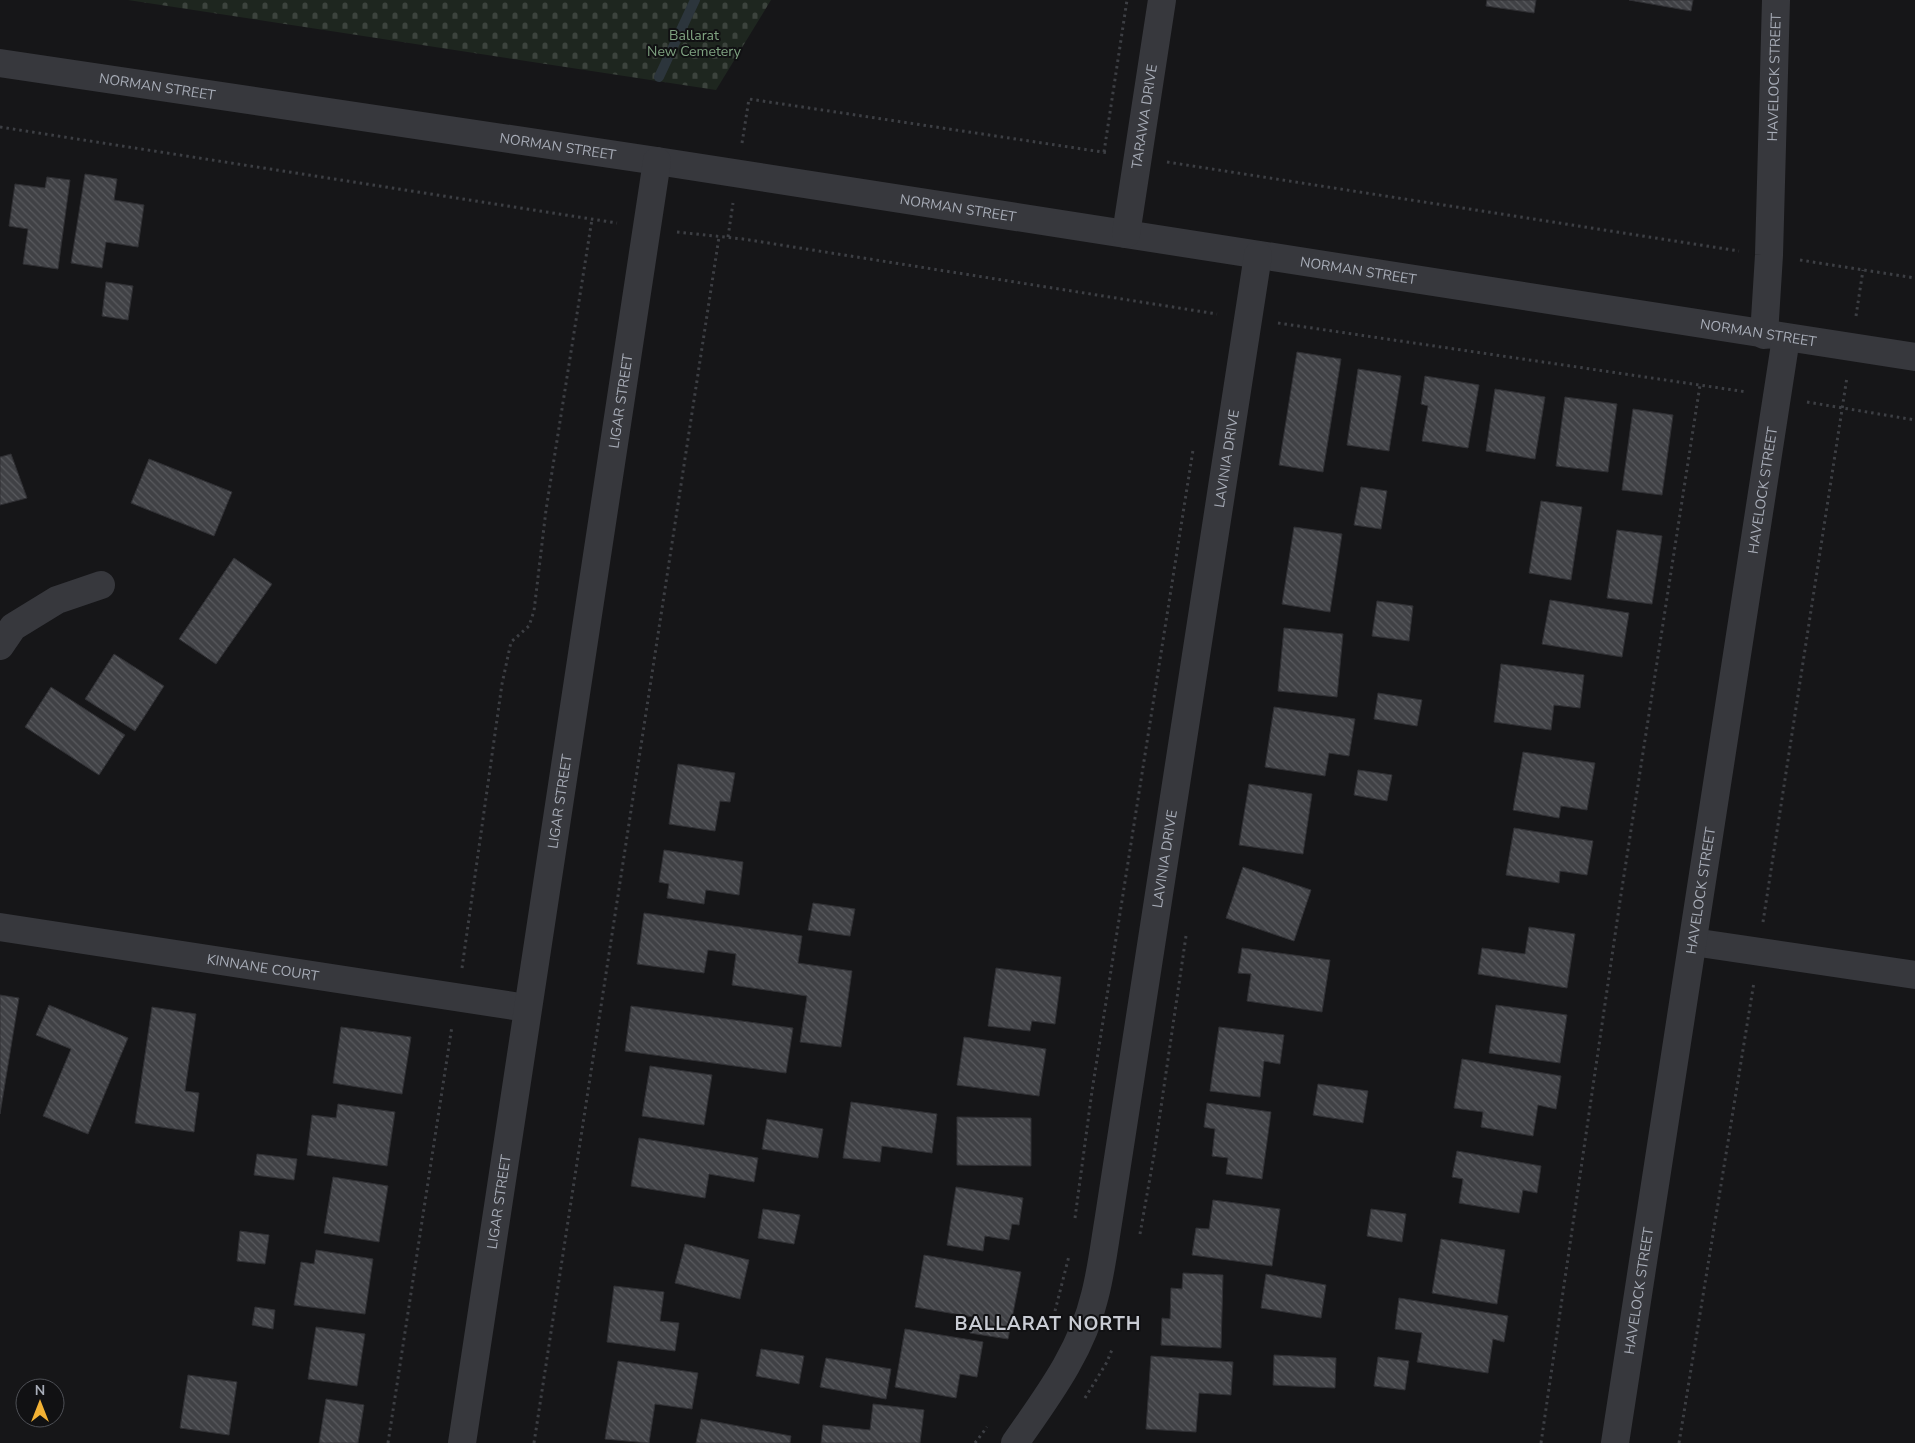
<svg xmlns="http://www.w3.org/2000/svg" width="1915" height="1443" viewBox="0 0 1915 1443" font-family="'Nunito Sans',sans-serif">
	<style>
		.cemetery { fill: url(#cemetery-stones) }
		.lines { fill: none; stroke-linecap: round; stroke-linejoin: round }
		.stream { stroke: #2c353c; stroke-width: 10 }
		.building { fill: url(#building-back-hatch); stroke: #303034 }
		.path { stroke: #3d3f44; stroke-width: 3; stroke-dasharray: 2.5 4; stroke-linecap: butt }
		.minor { stroke: #37383d; stroke-width: 28 }
		.labels { text-anchor: middle; stroke-width: 4; stroke-linejoin: round; paint-order: stroke }
		.park-label { font-size: 14px; fill: #7fa381; stroke: #111113 }
		.street-label { font-size: 14px; fill: #a8adb8; stroke: #111113 }
		.district-label { font-size: 19px; font-weight: bold; letter-spacing: 1px; fill: #c9ccd4; stroke: #111113 }
	</style>
	<defs>
		<pattern id="cemetery-stones" width="16" height="16" patternUnits="userSpaceOnUse" patternTransform="scale(1.25)"><rect width="16" height="16" fill="#1e261f"/><path d="M2 7V4a2 2 0 0 1 4 0v3zM10 15v-3a2 2 0 0 1 4 0v3z" fill="#3c433d"/></pattern>
		<pattern id="building-back-hatch" width="6" height="6" patternUnits="userSpaceOnUse" patternTransform="scale(1.25)"><rect width="6" height="6" fill="#404145"/><path d="M-1 5l2 2M0 0l6 6M5-1l2 2" fill="none" stroke="#595a5e"/></pattern>
	</defs>
	<rect width="100%" height="100%" fill="#161618"/>
	<path class="cemetery" d="M128,0h643l-55,90z"/>
	<g class="lines">
		<path class="stream" d="M659,77l36,-77"/>
	</g>
	<g class="building">
		<path d="M1487,0h49l-2,13 -48,-7z"/>
		<path d="M1629,0h64l-2,11z"/>
		<path d="M85,174l32,5 -3,21 30,5 -6,42 -32,-5 -4,26 -31,-5z"/>
		<path d="M47,177l23,3 -12,89 -35,-5 5,-35 -19,-3 6,-42 30,4z"/>
		<path d="M106,282l27,4 -5,34 -26,-4z"/>
		<path d="M1297,352l44,7 -18,113 -44,-7z"/>
		<path d="M1358,369l43,7 -12,75 -42,-6z"/>
		<path d="M1425,376l54,9 -11,63 -46,-7 6,-35 -7,-2z"/>
		<path d="M1495,389l50,8 -10,62 -49,-8z"/>
		<path d="M1565,397l52,7 -9,68 -52,-6z"/>
		<path d="M1633,409l40,6 -11,80 -40,-5z"/>
		<path d="M11,454l16,44 -27,7v-48z"/>
		<path d="M149,459l83,33 -18,44 -83,-33z"/>
		<path d="M1361,487l26,4 -6,38 -27,-4z"/>
		<path d="M1541,501l41,6 -11,73 -42,-7z"/>
		<path d="M1294,527l48,7 -12,78 -48,-8z"/>
		<path d="M1617,530l45,6 -10,68 -45,-6z"/>
		<path d="M234,558l38,26 -56,80 -37,-25z"/>
		<path d="M1550,600l79,13 -7,44 -80,-13z"/>
		<path d="M1377,601l36,5 -4,35 -37,-5z"/>
		<path d="M1284,628l59,6 -6,63 -59,-6z"/>
		<path d="M114,654l50,32 -29,45 -50,-32z"/>
		<path d="M1501,664l83,11 -4,33 -26,-3 -3,25 -57,-8z"/>
		<path d="M51,687l74,48 -26,40 -74,-48z"/>
		<path d="M1378,693l44,7 -5,26 -43,-7z"/>
		<path d="M1274,707l81,12 -6,37 -20,-3 -4,23 -60,-9z"/>
		<path d="M1523,752l72,11 -8,47 -26,-4 -2,12 -46,-8z"/>
		<path d="M678,764l57,9 -5,29 -10,-1 -5,30 -46,-7z"/>
		<path d="M1358,770l34,5 -5,26 -33,-6z"/>
		<path d="M1249,784l63,10 -9,60 -64,-9z"/>
		<path d="M1514,828l79,13 -6,34 -27,-4 -1,12 -53,-8z"/>
		<path d="M664,850l79,12 -4,33 -33,-5 -2,14 -37,-6 2,-14 -10,-2z"/>
		<path d="M1243,867l68,23 -17,51 -68,-23z"/>
		<path d="M813,903l42,6 -5,27 -42,-6z"/>
		<path d="M644,913l158,23 -4,27 54,8 -11,76 -41,-5 7,-46 -75,-11 4,-31 -28,-4 -4,23 -67,-9z"/>
		<path d="M1529,927l46,7 -8,54 -89,-14 4,-26 43,6z"/>
		<path d="M1242,948l88,12 -8,52 -75,-11 4,-27 -13,-1z"/>
		<path d="M996,968l65,9 -6,47 -23,-3 -2,10 -42,-5z"/>
		<path d="M0,995l19,3 -19,116z"/>
		<path d="M49,1005l79,33 -40,96 -45,-18 28,-67 -35,-14z"/>
		<path d="M1496,1005l71,10 -7,48 -71,-10z"/>
		<path d="M631,1006l162,22 -7,45 -161,-22z"/>
		<path d="M152,1007l44,7 -11,77 14,2 -5,39 -59,-9z"/>
		<path d="M341,1027l70,10 -9,57 -69,-11z"/>
		<path d="M1219,1027l65,8 -4,29 -16,-3 -4,36 -50,-6z"/>
		<path d="M964,1037l82,12 -7,47 -82,-11z"/>
		<path d="M1462,1059l99,17 -5,33 -18,-4 -5,31 -52,-9 2,-15 -29,-4z"/>
		<path d="M650,1066l62,9 -8,50 -62,-9z"/>
		<path d="M1318,1084l50,7 -5,32 -50,-8z"/>
		<path d="M851,1102l86,12 -5,39 -50,-7 -2,16 -37,-4z"/>
		<path d="M1207,1103l64,9 -9,67 -36,-5 2,-16 -16,-2 3,-27 -11,-2z"/>
		<path d="M338,1104l57,8 -8,54 -80,-11 5,-40 24,3z"/>
		<path d="M957,1117l74,1v48l-74,-1z"/>
		<path d="M767,1119l56,10 -5,29 -56,-9z"/>
		<path d="M639,1138l119,20 -4,24 -45,-8 -4,24 -74,-12z"/>
		<path d="M1457,1151l84,15 -4,27 -14,-3 -4,23 -60,-10 4,-24 -11,-2z"/>
		<path d="M257,1154l40,5 -3,21 -40,-5z"/>
		<path d="M333,1177l55,9 -9,56 -55,-9z"/>
		<path d="M956,1187l67,11 -4,27 -7,-1 -3,16 -24,-4 -2,15 -36,-6z"/>
		<path d="M1213,1200l67,9 -8,57 -80,-11 4,-27 13,1z"/>
		<path d="M763,1209l37,6 -6,29 -36,-6z"/>
		<path d="M1371,1209l35,5 -4,28 -35,-6z"/>
		<path d="M240,1231l29,4 -4,29 -28,-3z"/>
		<path d="M1441,1239l64,11 -8,54 -65,-11z"/>
		<path d="M685,1244l64,16 -9,39 -65,-16z"/>
		<path d="M316,1250l57,9 -8,55 -71,-9 7,-43 13,2z"/>
		<path d="M924,1255l97,17 -13,67 -38,-6 3,-16 -58,-10z"/>
		<path d="M1183,1273l40,2 -2,73 -60,-3 1,-27 8,1 1,-31 11,1z"/>
		<path d="M1266,1274l60,11 -5,33 -60,-10z"/>
		<path d="M614,1286l50,6 -4,29 19,2 -4,28 -68,-9z"/>
		<path d="M1399,1298l109,18 -4,26 -11,-3 -5,34 -71,-11 5,-29 -27,-4z"/>
		<path d="M255,1307l20,3 -2,19 -21,-4z"/>
		<path d="M316,1327l49,7 -8,52 -49,-7z"/>
		<path d="M905,1329l78,13 -6,35 -17,-3 -4,24 -61,-11z"/>
		<path d="M761,1349l43,7 -5,28 -43,-8z"/>
		<path d="M1274,1355l62,3 -1,30 -62,-3z"/>
		<path d="M1151,1356l82,6 -2,33 -32,-2 -3,39 -50,-3z"/>
		<path d="M1378,1357l31,4 -4,29 -31,-4z"/>
		<path d="M826,1358l65,11 -5,30 -66,-12z"/>
		<path d="M618,1361l80,12 -6,36 -37,-5 -6,39 -44,-4z"/>
		<path d="M188,1375l49,7 -8,53 -49,-7z"/>
		<path d="M326,1399l38,6 -6,38h-39z"/>
		<path d="M873,1404l51,6 -4,33h-99l2,-18 47,5z"/>
		<path d="M701,1419l90,17 -1,7h-94z"/>
	</g>
	<g class="lines">
		<g class="path">
			<path d="M0,127l617,96"/>
			<path d="M742,143l7,-44 360,54"/>
			<path d="M1104,152l23,-152"/>
			<path d="M1167,162l572,89"/>
			<path d="M677,232l66,7 474,75"/>
			<path d="M728,237l5,-34"/>
			<path d="M1800,260l115,18"/>
			<path d="M1856,316l7,-46"/>
			<path d="M1278,323l469,69"/>
			<path d="M1807,402l108,18"/>
			<path d="M1763,922l84,-545"/>
			<path d="M462,968l40,-284 9,-42 18,-16 5,-15 12,-101 46,-291"/>
			<path d="M1075,1218l17,-127 101,-641"/>
			<path d="M1140,1234l14,-79 32,-219"/>
			<path d="M1055,1311l14,-55"/>
			<path d="M1085,1398l22,-36 6,-15"/>
			<path d="M388,1443l64,-417"/>
			<path d="M534,1443l185,-1206"/>
			<path d="M975,1443l12,-16"/>
			<path d="M1541,1443l79,-542 80,-516"/>
			<path d="M1679,1443l75,-461"/>
		</g>
		<g class="minor">
			<path id="s1" d="M0,63l657,98 1258,196"/>
			<path id="s2" d="M1126,234l36,-234"/>
			<path id="s3" d="M1764,335l5,-80 7,-255"/>
			<path d="M0,646l13,-19 44,-27 44,-15"/>
			<path id="s4" d="M0,927l527,81"/>
			<path d="M1693,942l222,33"/>
			<path id="s5" d="M462,1443l195,-1282"/>
			<path id="s6" d="M1015,1443c32,-46 67,-92 80,-148 6,-23 9,-48 13,-72l150,-968"/>
			<path id="s7" d="M1615,1443l171,-1105"/>
		</g>
	</g>
	<g class="labels">
		<g class="park-label">
			<text x="694" y="40">Ballarat<tspan x="694" dy="16">New Cemetery</tspan></text>
		</g>
		<g class="street-label">
			<text dy="5" stroke="none"><textPath href="#s3" startOffset="258">HAVELOCK STREET</textPath></text>
			<text dy="5" stroke="none"><textPath href="#s1" startOffset="159">NORMAN STREET</textPath></text>
			<text dy="5" stroke="none"><textPath href="#s2" startOffset="119">TARAWA DRIVE</textPath></text>
			<text dy="5" stroke="none"><textPath href="#s1" startOffset="564">NORMAN STREET</textPath></text>
			<text dy="5" stroke="none"><textPath href="#s1" startOffset="969">NORMAN STREET</textPath></text>
			<text dy="5" stroke="none"><textPath href="#s1" startOffset="1374">NORMAN STREET</textPath></text>
			<text dy="5" stroke="none"><textPath href="#s1" startOffset="1779">NORMAN STREET</textPath></text>
			<text dy="5" stroke="none"><textPath href="#s5" startOffset="1054">LIGAR STREET</textPath></text>
			<text dy="5" stroke="none"><textPath href="#s6" startOffset="1016">LAVINIA DRIVE</textPath></text>
			<text dy="5" stroke="none"><textPath href="#s7" startOffset="964">HAVELOCK STREET</textPath></text>
			<text dy="5" stroke="none"><textPath href="#s5" startOffset="649">LIGAR STREET</textPath></text>
			<text dy="5" stroke="none"><textPath href="#s6" startOffset="611">LAVINIA DRIVE</textPath></text>
			<text dy="5" stroke="none"><textPath href="#s7" startOffset="559">HAVELOCK STREET</textPath></text>
			<text dy="5" stroke="none"><textPath href="#s4" startOffset="266">KINNANE COURT</textPath></text>
			<text dy="5" stroke="none"><textPath href="#s5" startOffset="244">LIGAR STREET</textPath></text>
			<text dy="5" stroke="none"><textPath href="#s7" startOffset="154">HAVELOCK STREET</textPath></text>
		</g>
		<g class="district-label">
			<text x="1048" y="1330">BALLARAT NORTH</text>
		</g>
	</g>
	<g transform="translate(40 1403)"><circle r="24" fill="#111113" stroke="#4d4f55"/>
	<path d="M0-4L9 19L0 12L-9 19Z" fill="#f2b134"/>
	<text y="-8" font-size="14" font-weight="bold" text-anchor="middle" fill="#a8adb8">N</text>
	</g>
</svg>
